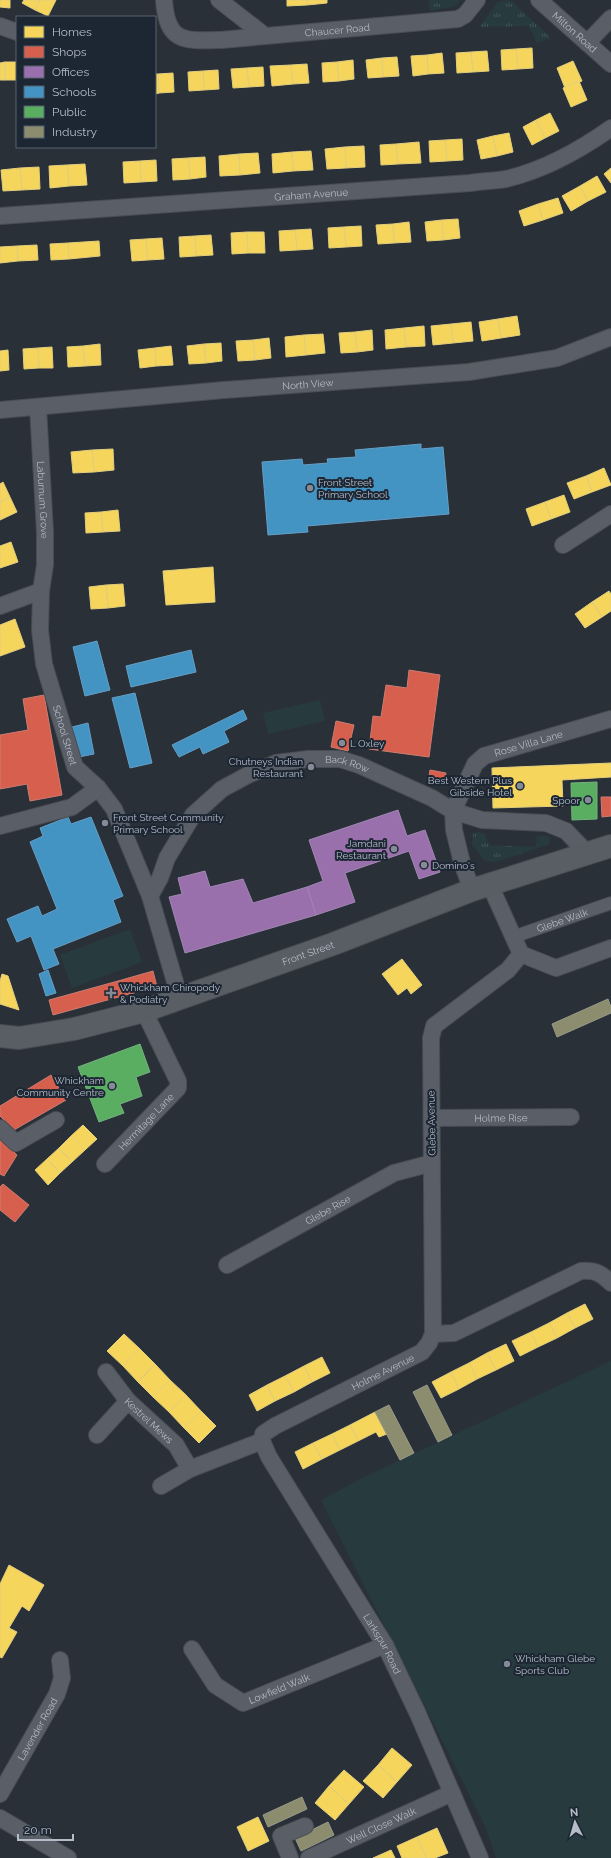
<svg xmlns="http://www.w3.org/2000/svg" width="611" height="1858" viewBox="0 0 611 1858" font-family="Raleway,sans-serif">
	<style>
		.grass { fill: url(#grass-tufts) }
		.pitch { fill: #273a3e }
		.homes { fill: #f6d55c; stroke: #e2ce7d }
		.shops { fill: #d6604d; stroke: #cc7c72 }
		.offices { fill: #9970ab; stroke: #a187b4 }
		.schools { fill: #4393c3; stroke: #659fc5 }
		.public { fill: #5aae61; stroke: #75b280 }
		.industry { fill: #8c8c6e; stroke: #989a89 }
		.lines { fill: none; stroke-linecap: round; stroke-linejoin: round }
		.pedestrian-casing { stroke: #484c53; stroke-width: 14 }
		.minor-casing { stroke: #484c53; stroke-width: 18 }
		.secondary-casing { stroke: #484c53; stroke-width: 24 }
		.pedestrian { stroke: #5a5e66; stroke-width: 12 }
		.minor { stroke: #5a5e66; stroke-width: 16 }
		.secondary { stroke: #595d64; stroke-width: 22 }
		.poi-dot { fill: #848b96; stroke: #1d2633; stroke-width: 1.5 }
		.labels { text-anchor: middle; stroke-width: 4; stroke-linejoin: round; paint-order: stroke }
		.street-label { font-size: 10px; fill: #b4bcc9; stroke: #1d2633 }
		.poi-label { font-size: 10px; fill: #b4bcc9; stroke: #1d2633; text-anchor: start }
	</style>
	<defs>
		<pattern id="grass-tufts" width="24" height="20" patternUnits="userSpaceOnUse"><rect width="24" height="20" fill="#273a3e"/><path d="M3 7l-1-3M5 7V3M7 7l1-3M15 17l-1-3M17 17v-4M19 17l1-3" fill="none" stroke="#445559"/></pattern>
	</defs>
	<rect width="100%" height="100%" fill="#2a3038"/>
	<g class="grass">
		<path d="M429,0h31l-4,6 -26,5z"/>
		<path d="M507,0l6,2 38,36 -14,5 -8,-17 -50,1 19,-25z"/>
		<path d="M478,832l7,2 4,11 47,2 1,-11 13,1 -1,7 -53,18 -11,-1 -13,-16 1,-12z"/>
	</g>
	<g class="pitch">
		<path d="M320,700l5,21 -57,13 -5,-21z"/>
		<path d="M130,929l12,33 -70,26 -12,-33z"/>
		<path d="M611,1361v497h-115l-10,-30 -165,-328 43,-23z"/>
	</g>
	<g class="homes">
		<path d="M0,0h10v8l-10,-1z"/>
		<path d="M24,0h16l-5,10 -13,-7z"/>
		<path d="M40,0h16l-8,16 -13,-6z"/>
		<path d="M287,0h20v5l-20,1z"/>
		<path d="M307,0h20v3l-20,2z"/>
		<path d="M532,48l1,20 -15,1 -2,-20z"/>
		<path d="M516,49l2,20 -16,1 -1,-20z"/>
		<path d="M487,51l2,20 -16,1 -2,-20z"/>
		<path d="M471,52l2,20 -16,1 -1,-20z"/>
		<path d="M442,53l2,20 -16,1 -1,-19z"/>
		<path d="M427,55l1,19 -15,2 -2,-20z"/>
		<path d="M397,57l2,19 -16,1 -1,-19z"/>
		<path d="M382,58l1,19 -15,1 -2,-18z"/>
		<path d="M353,60l1,19 -15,2 -2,-19z"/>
		<path d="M573,61l9,20 -17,7 -8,-20z"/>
		<path d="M5,62v18h-5v-17z"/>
		<rect x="5" y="62" width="12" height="18"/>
		<path d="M337,62l2,19 -16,1 -1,-19z"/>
		<path d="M307,64l2,19 -16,1 -2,-19z"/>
		<path d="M291,65l2,19 -21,2 -2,-20z"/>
		<path d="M263,67l1,19 -15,1 -2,-19z"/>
		<path d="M247,68l2,19 -16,1 -2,-19z"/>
		<path d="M218,70l1,19 -15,1 -1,-19z"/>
		<path d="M203,71l1,19 -15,1 -1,-19z"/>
		<path d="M173,73l1,19 -15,1 -1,-19z"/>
		<path d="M155,74h3l1,19 -4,1z"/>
		<path d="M579,81l8,19 -16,7 -8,-19z"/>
		<path d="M550,113l9,18 -14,7 -9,-18z"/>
		<path d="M536,120l9,18 -13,7 -9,-18z"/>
		<path d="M509,133l4,19 -16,4 -4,-20z"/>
		<path d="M493,136l4,20 -16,3 -4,-19z"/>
		<path d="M462,139l1,21 -16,1 -2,-21z"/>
		<path d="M445,140l2,21 -17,1 -1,-21z"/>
		<path d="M419,142l2,21 -23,1 -2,-20z"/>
		<path d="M396,144l2,20 -17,1 -1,-20z"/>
		<path d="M364,146l1,21 -19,1 -1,-21z"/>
		<path d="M345,147l1,21 -19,1 -2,-20z"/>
		<path d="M311,151l2,19 -20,1 -1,-19z"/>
		<path d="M292,152l1,19 -20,2 -1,-19z"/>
		<path d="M258,153l2,20 -20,2 -1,-21z"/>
		<path d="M239,154l1,21 -20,1 -1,-20z"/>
		<path d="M205,157l1,20 -16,2 -2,-21z"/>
		<path d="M188,158l2,21 -17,1 -1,-21z"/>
		<path d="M156,160l1,21 -16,1 -1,-21z"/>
		<path d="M140,161l1,21 -17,1 -1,-21z"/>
		<path d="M85,164l2,21 -18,1 -2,-21z"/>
		<path d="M67,165l2,21 -19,2 -1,-22z"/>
		<path d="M39,167l1,22 -18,1 -2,-22z"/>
		<path d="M20,168l2,22 -19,1 -2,-21z"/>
		<path d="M611,168v15l-7,-9z"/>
		<path d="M597,176l9,16 -18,9 -8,-15z"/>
		<path d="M580,186l8,15 -17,10 -9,-15z"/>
		<path d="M558,198l5,15 -20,7 -5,-16z"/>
		<path d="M538,204l5,16 -19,6 -5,-15z"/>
		<path d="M458,219l2,19 -17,2 -1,-20z"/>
		<path d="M442,220l1,20 -16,1 -2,-19z"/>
		<path d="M409,222l2,20 -17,1 -1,-19z"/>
		<path d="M393,224l1,19 -16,1 -2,-19z"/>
		<path d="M361,226l1,20 -16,1 -2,-20z"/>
		<path d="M344,227l2,20 -17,1 -1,-20z"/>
		<path d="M311,229l2,20 -16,1 -2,-20z"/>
		<path d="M295,230l2,20 -17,1 -1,-20z"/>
		<path d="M247,232h17l1,21h-17z"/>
		<path d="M247,232l1,21 -16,1 -1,-21z"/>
		<path d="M211,235l2,20 -17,1 -1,-20z"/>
		<path d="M195,236l1,20 -16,1 -1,-20z"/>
		<path d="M162,238l2,21 -16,1 -2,-21z"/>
		<path d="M146,239l2,21 -16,1 -2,-21z"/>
		<path d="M99,241l1,15 -31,3 -1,-16z"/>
		<path d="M68,243l1,16 -18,1 -1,-16z"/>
		<path d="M37,245l1,15 -20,1 -1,-15z"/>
		<path d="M17,246l1,15 -18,2v-16z"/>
		<path d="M517,316l3,19 -19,3 -3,-19z"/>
		<path d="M498,319l3,19 -19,3 -3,-19z"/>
		<path d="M471,322l2,19 -20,2 -2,-19z"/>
		<path d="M451,324l2,19 -20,2 -2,-19z"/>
		<path d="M424,326l1,20 -19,1 -2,-19z"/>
		<path d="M404,328l2,19 -20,2 -1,-19z"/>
		<path d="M372,330l1,20 -16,2 -2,-20z"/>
		<path d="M355,332l2,20 -16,1 -2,-20z"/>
		<path d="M323,334l2,19 -19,2 -2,-20z"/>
		<path d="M304,335l2,20 -20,2 -1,-20z"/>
		<path d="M269,338l2,20 -16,2 -2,-20z"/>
		<path d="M253,340l2,20 -17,1 -2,-20z"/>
		<path d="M221,343l1,18 -16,2 -2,-19z"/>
		<path d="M100,344l1,21 -16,1 -2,-20z"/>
		<path d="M204,344l2,19 -17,1 -2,-18z"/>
		<path d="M83,346l2,20 -17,1 -1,-20z"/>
		<path d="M171,346l2,19 -17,1 -1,-18z"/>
		<path d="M52,347l1,21h-14l-1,-20z"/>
		<path d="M38,348l1,20 -15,1 -1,-20z"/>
		<path d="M155,348l1,18 -16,2 -2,-18z"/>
		<path d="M8,350l1,20 -9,1v-20z"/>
		<path d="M113,449l1,21 -20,2 -2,-22z"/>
		<path d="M92,450l2,22 -21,1 -2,-21z"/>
		<path d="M604,468l7,17 -19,7 -6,-16z"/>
		<path d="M586,476l6,16 -18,7 -7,-16z"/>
		<path d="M3,482l7,15 -10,5v-18z"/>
		<path d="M564,495l6,17 -19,7 -6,-17z"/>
		<path d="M10,497l7,15 -17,8v-18z"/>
		<path d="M545,502l6,17 -19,7 -6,-17z"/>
		<path d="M118,510l2,21 -17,1 -2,-20z"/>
		<path d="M101,512l2,20 -17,1 -1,-20z"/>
		<path d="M11,542l7,20 -18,6v-22z"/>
		<path d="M213,567l2,35 -49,3 -3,-34z"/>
		<path d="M123,584l2,22 -17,2 -2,-23z"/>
		<path d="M106,585l2,23 -17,1 -2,-22z"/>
		<path d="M609,591l2,3v17l-9,6 -10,-15z"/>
		<path d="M592,602l10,15 -17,11 -10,-14z"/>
		<path d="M15,619l10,28 -25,9v-31z"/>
		<path d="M611,763v14l-49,3 1,26 -70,2 -1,-40z"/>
		<path d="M402,959l20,26 -11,9 -4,-6 -9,7 -16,-21z"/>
		<path d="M2,974l6,2 11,34 -19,-6v-23z"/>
		<path d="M83,1125l14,14 -12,11 -14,-14z"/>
		<path d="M71,1136l14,14 -13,12 -13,-14z"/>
		<path d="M59,1148l13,14 -12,11 -13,-14z"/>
		<path d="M47,1159l13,14 -12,12 -13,-15z"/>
		<path d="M585,1304l8,15 -18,9 -8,-15z"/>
		<path d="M567,1313l8,15 -18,10 -8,-15z"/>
		<path d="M549,1323l8,15 -19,9 -7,-15z"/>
		<path d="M531,1332l7,15 -18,9 -8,-15z"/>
		<path d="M124,1334l16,15 -17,17 -16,-15z"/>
		<path d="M506,1344l8,17 -18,9 -9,-17z"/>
		<path d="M140,1349l15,15 -17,18 -15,-16z"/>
		<path d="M487,1353l9,17 -19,9 -8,-16z"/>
		<path d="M322,1357l8,16 -18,9 -8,-16z"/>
		<path d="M469,1363l8,16 -18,10 -8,-17z"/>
		<path d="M155,1364l15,16 -17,17 -15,-15z"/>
		<path d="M304,1366l8,16 -18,10 -9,-16z"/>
		<path d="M451,1372l8,17 -18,9 -9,-16z"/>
		<path d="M285,1376l9,16 -19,9 -8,-16z"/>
		<path d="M170,1380l16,15 -17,17 -16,-15z"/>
		<path d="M267,1385l8,16 -18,10 -8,-16z"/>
		<path d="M186,1395l15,16 -17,17 -15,-16z"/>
		<path d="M201,1411l15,15 -17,17 -15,-15z"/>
		<path d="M375,1412l12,22 -8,3 -3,-5 -18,9 -8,-16z"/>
		<path d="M350,1425l8,16 -18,9 -8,-16z"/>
		<path d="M332,1434l8,16 -18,9 -9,-16z"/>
		<path d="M313,1443l9,16 -19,10 -8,-17z"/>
		<path d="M9,1565l35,20 -15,26 -7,-5 -13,22 8,4 -15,26 -2,-1v-73z"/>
		<path d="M392,1748l20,17 -15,17 -19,-17z"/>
		<path d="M378,1765l19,17 -14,16 -20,-17z"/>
		<path d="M344,1770l20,17 -15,17 -20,-18z"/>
		<path d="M329,1786l20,18 -14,16 -20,-17z"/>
		<path d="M258,1817l11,24 -21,10 -11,-24z"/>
		<path d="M437,1828l11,25 -13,5h-9l-9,-21z"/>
		<path d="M417,1837l9,21h-24l-5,-12z"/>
		<path d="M391,1850l4,8h-22z"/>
	</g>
	<g class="shops">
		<path d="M409,670l31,5 -11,82 -60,-8 4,-33 8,1 5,-32 21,3z"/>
		<path d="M44,695l18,100 -32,6 -3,-17 -27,5v-54l28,-5 -5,-31z"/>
		<path d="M336,721l18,4 -6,26 -17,-4z"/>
		<path d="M430,770l16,3 -2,12 -16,-2z"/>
		<path d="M601,797h10v19l-9,1z"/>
		<path d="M153,971l4,16 -35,9 -4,-15z"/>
		<path d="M118,981l4,15 -69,19 -4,-15z"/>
		<path d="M51,1075l15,25 -52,30 -14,-14v-10z"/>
		<path d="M0,1139l17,16 -13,21 -4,-2z"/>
		<path d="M3,1184l26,21 -14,17 -15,-12v-23z"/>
	</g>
	<g class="offices">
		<path d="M398,810l9,26 18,-6 15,42 -21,7 -10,-28 -64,22 10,29 -39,13 -9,-28 16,-6 -14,-41z"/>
		<path d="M205,871l5,16 33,-8 10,24 54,-16 9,28 -131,38 -16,-56 13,-3 -4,-16z"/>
	</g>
	<g class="schools">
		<path d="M421,444v5l22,-2 6,67 -142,12 1,6 -40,3 -6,-73 40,-3 1,6 25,-2 -1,-4 29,-2 -1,-7z"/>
		<path d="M97,641l13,49 -25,6 -12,-49z"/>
		<path d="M191,650l5,22 -65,15 -5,-21z"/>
		<path d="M135,693l17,70 -22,5 -18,-70z"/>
		<path d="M243,710l4,9 -23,12 5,11 -26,12 -3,-7 -21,10 -7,-12z"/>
		<path d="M88,723l6,31 -15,3 -7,-30z"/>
		<path d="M68,817l3,7 20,-7 32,79 -10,4 8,22 -68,27 6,15 -15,6 -13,-34 -14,6 -10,-23 31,-13 4,10 15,-7 -27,-67 13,-6 -3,-8z"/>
		<path d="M48,970l8,23 -10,3 -7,-22z"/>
	</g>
	<g class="public">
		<path d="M597,782v37l-25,1 -1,-37z"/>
		<path d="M140,1044l10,28 -14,5 6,19 -22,8 4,9 -25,9 -21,-55z"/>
	</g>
	<g class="industry">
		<path d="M608,999l3,8v6l-54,24 -5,-13z"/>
		<path d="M427,1385l25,50 -14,7 -25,-50z"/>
		<path d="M389,1405l25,48 -14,7 -25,-48z"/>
		<path d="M302,1797l5,12 -39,18 -5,-12z"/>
		<path d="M328,1822l6,13 -33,16 -6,-13z"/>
	</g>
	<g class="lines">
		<g class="pedestrian-casing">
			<g id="pedestrian">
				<path id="s1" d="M513,937l98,-34"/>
			</g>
		</g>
		<g class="minor-casing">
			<g id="minor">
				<path id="s2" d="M164,0c3,43 20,41 57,40l237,-21 7,-4 12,-15"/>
				<path d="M219,0l45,35"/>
				<path id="s3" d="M539,0l72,64"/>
				<path d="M0,26l17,6"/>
				<path d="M587,43l24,-25"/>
				<path id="s4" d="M0,216l470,-33c12,-2 24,-2 36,-4 38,-9 74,-29 105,-51"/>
				<path id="s5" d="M38,407l7,125v33l-4,26 -1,39 4,34 31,103 23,21 16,21 36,87 30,103"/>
				<path id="s6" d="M0,410l224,-20 245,-18 88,-14 54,-21"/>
				<path d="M563,545l48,-31"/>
				<path d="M0,606l41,-15"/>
				<path d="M0,826l72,-19 26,-19"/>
				<path d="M490,885l31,69 35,14 55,-20"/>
				<path id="s7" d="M472,890l-10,-27 -8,-33 -1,-19 22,-47 9,-8 127,-37"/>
				<path id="s8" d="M150,896l10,-18 7,-20 26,-43 29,-26 26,-14 28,-12 32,-4h32l19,6 73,33 21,13 29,9 64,3 20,8 21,22"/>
				<path id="s9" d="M432,1118l139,-1"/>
				<path d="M0,1128l16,15 40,-23"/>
				<path id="s10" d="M105,1164l73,-76v-7l-34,-70"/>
				<path id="s11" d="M227,1265l167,-92 38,-10"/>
				<path d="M433,1334l21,-1 127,-62c14,-1 20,2 30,12"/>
				<path id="s12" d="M106,1372l22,29 48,44 14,24"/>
				<path d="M97,1435l31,-34"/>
				<path id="s13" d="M262,1441l1,-7 12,-8 147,-74 7,-9 4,-9 -2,-296 3,-12 74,-56 13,-16"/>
				<path id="s14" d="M262,1441l7,16 116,188 33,69 62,144"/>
				<path d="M161,1486l29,-17 72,-28"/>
				<path id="s15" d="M192,1649l23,36 28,18 142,-58"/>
				<path id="s16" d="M0,1794l57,-100 5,-16 -2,-18"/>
				<path d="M0,1818l68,40"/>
				<path d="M290,1858l-9,-22 24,-10"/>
				<path id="s17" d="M309,1858l143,-65"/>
			</g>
		</g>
		<g class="secondary-casing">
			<g id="secondary">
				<path id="s18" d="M0,1036l19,2 55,-9 70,-18 189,-67 139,-54 139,-44"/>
			</g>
		</g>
		<use href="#pedestrian" class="pedestrian"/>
		<use href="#minor" class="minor"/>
		<use href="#secondary" class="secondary"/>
	</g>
	<g class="poi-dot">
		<circle cx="310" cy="488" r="4"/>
		<circle cx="342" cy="743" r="4"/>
		<circle cx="311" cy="767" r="4"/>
		<circle cx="520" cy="786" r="4"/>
		<circle cx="588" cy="800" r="4"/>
		<circle cx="105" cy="823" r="4"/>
		<circle cx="394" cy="849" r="4"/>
		<circle cx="424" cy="865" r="4"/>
		<path d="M109 987h4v4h4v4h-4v4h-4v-4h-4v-4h4z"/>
		<circle cx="112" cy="1086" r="4"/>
		<circle cx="507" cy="1664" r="4"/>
	</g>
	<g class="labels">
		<g class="street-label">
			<text dy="4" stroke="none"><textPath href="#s2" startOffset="200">Chaucer Road</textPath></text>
			<text dy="4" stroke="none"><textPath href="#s3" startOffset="48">Milton Road</textPath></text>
			<text dy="4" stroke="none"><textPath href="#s4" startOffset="312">Graham Avenue</textPath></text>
			<text dy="4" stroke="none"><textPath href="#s6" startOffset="309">North View</textPath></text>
			<text dy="4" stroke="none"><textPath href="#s5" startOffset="93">Laburnum Grove</textPath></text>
			<text dy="4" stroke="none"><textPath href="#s5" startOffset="332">School Street</textPath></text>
			<text dy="4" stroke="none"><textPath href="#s7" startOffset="192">Rose Villa Lane</textPath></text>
			<text dy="4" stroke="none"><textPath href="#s8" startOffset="263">Back Row</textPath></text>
			<text dy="4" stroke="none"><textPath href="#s1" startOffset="52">Glebe Walk</textPath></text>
			<text dy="4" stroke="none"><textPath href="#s18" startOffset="321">Front Street</textPath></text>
			<text dy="4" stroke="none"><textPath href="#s9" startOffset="69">Holme Rise</textPath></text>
			<text dy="4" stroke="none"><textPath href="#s10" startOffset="59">Hermitage Lane</textPath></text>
			<text transform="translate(431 1123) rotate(-91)" y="4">Glebe Avenue</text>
			<text dy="4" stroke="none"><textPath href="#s11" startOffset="115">Glebe Rise</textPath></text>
			<text dy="4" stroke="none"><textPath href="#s13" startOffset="142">Holme Avenue</textPath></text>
			<text dy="4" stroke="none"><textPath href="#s12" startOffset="65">Kestrel Mews</textPath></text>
			<text dy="4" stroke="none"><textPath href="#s14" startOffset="236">Larkspur Road</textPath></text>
			<text dy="4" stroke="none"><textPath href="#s15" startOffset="115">Lowfield Walk</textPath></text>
			<text dy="4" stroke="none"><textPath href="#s16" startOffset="75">Lavender Road</textPath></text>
			<text dy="4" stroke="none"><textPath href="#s17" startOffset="79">Well Close Walk</textPath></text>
		</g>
		<g class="poi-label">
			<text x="318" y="486">Front Street<tspan x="318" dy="12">Primary School</tspan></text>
			<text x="350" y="747">L Oxley</text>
			<text x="303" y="765" text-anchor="end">Chutneys Indian<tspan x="303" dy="12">Restaurant</tspan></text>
			<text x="512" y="784" text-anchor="end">Best Western Plus<tspan x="512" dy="12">Gibside Hotel</tspan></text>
			<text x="580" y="804" text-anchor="end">Spoor</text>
			<text x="113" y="821">Front Street Community<tspan x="113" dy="12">Primary School</tspan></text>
			<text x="386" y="847" text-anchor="end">Jamdani<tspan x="386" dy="12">Restaurant</tspan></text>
			<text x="432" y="869">Domino's</text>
			<text x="120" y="991">Whickham Chiropody<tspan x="120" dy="12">&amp; Podiatry</tspan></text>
			<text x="104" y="1084" text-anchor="end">Whickham<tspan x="104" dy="12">Community Centre</tspan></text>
			<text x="515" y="1662">Whickham Glebe<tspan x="515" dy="12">Sports Club</tspan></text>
		</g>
	</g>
	<rect x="16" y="16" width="140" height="132" fill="#1d2633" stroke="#59626f"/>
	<rect x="24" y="26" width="20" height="12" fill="#f6d55c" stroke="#59626f"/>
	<text x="52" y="36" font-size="12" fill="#b4bcc9">Homes</text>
	<rect x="24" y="46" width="20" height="12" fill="#d6604d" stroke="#59626f"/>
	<text x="52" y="56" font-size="12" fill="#b4bcc9">Shops</text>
	<rect x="24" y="66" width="20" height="12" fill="#9970ab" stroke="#59626f"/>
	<text x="52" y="76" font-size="12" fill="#b4bcc9">Offices</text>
	<rect x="24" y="86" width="20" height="12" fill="#4393c3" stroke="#59626f"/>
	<text x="52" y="96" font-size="12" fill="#b4bcc9">Schools</text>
	<rect x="24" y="106" width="20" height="12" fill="#5aae61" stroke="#59626f"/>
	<text x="52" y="116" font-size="12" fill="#b4bcc9">Public</text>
	<rect x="24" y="126" width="20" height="12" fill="#8c8c6e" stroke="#59626f"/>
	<text x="52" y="136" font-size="12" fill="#b4bcc9">Industry</text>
	<g transform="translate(575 1822) rotate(355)" stroke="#1d2633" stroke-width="3" paint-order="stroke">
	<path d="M0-3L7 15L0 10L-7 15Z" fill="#b4bcc9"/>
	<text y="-6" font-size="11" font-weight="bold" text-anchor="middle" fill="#b4bcc9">N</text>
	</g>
	<path d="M18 1834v6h55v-6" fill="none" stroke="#b4bcc9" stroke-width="2"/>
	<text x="24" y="1834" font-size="12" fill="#b4bcc9" stroke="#1d2633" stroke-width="3" paint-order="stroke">20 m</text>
</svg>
